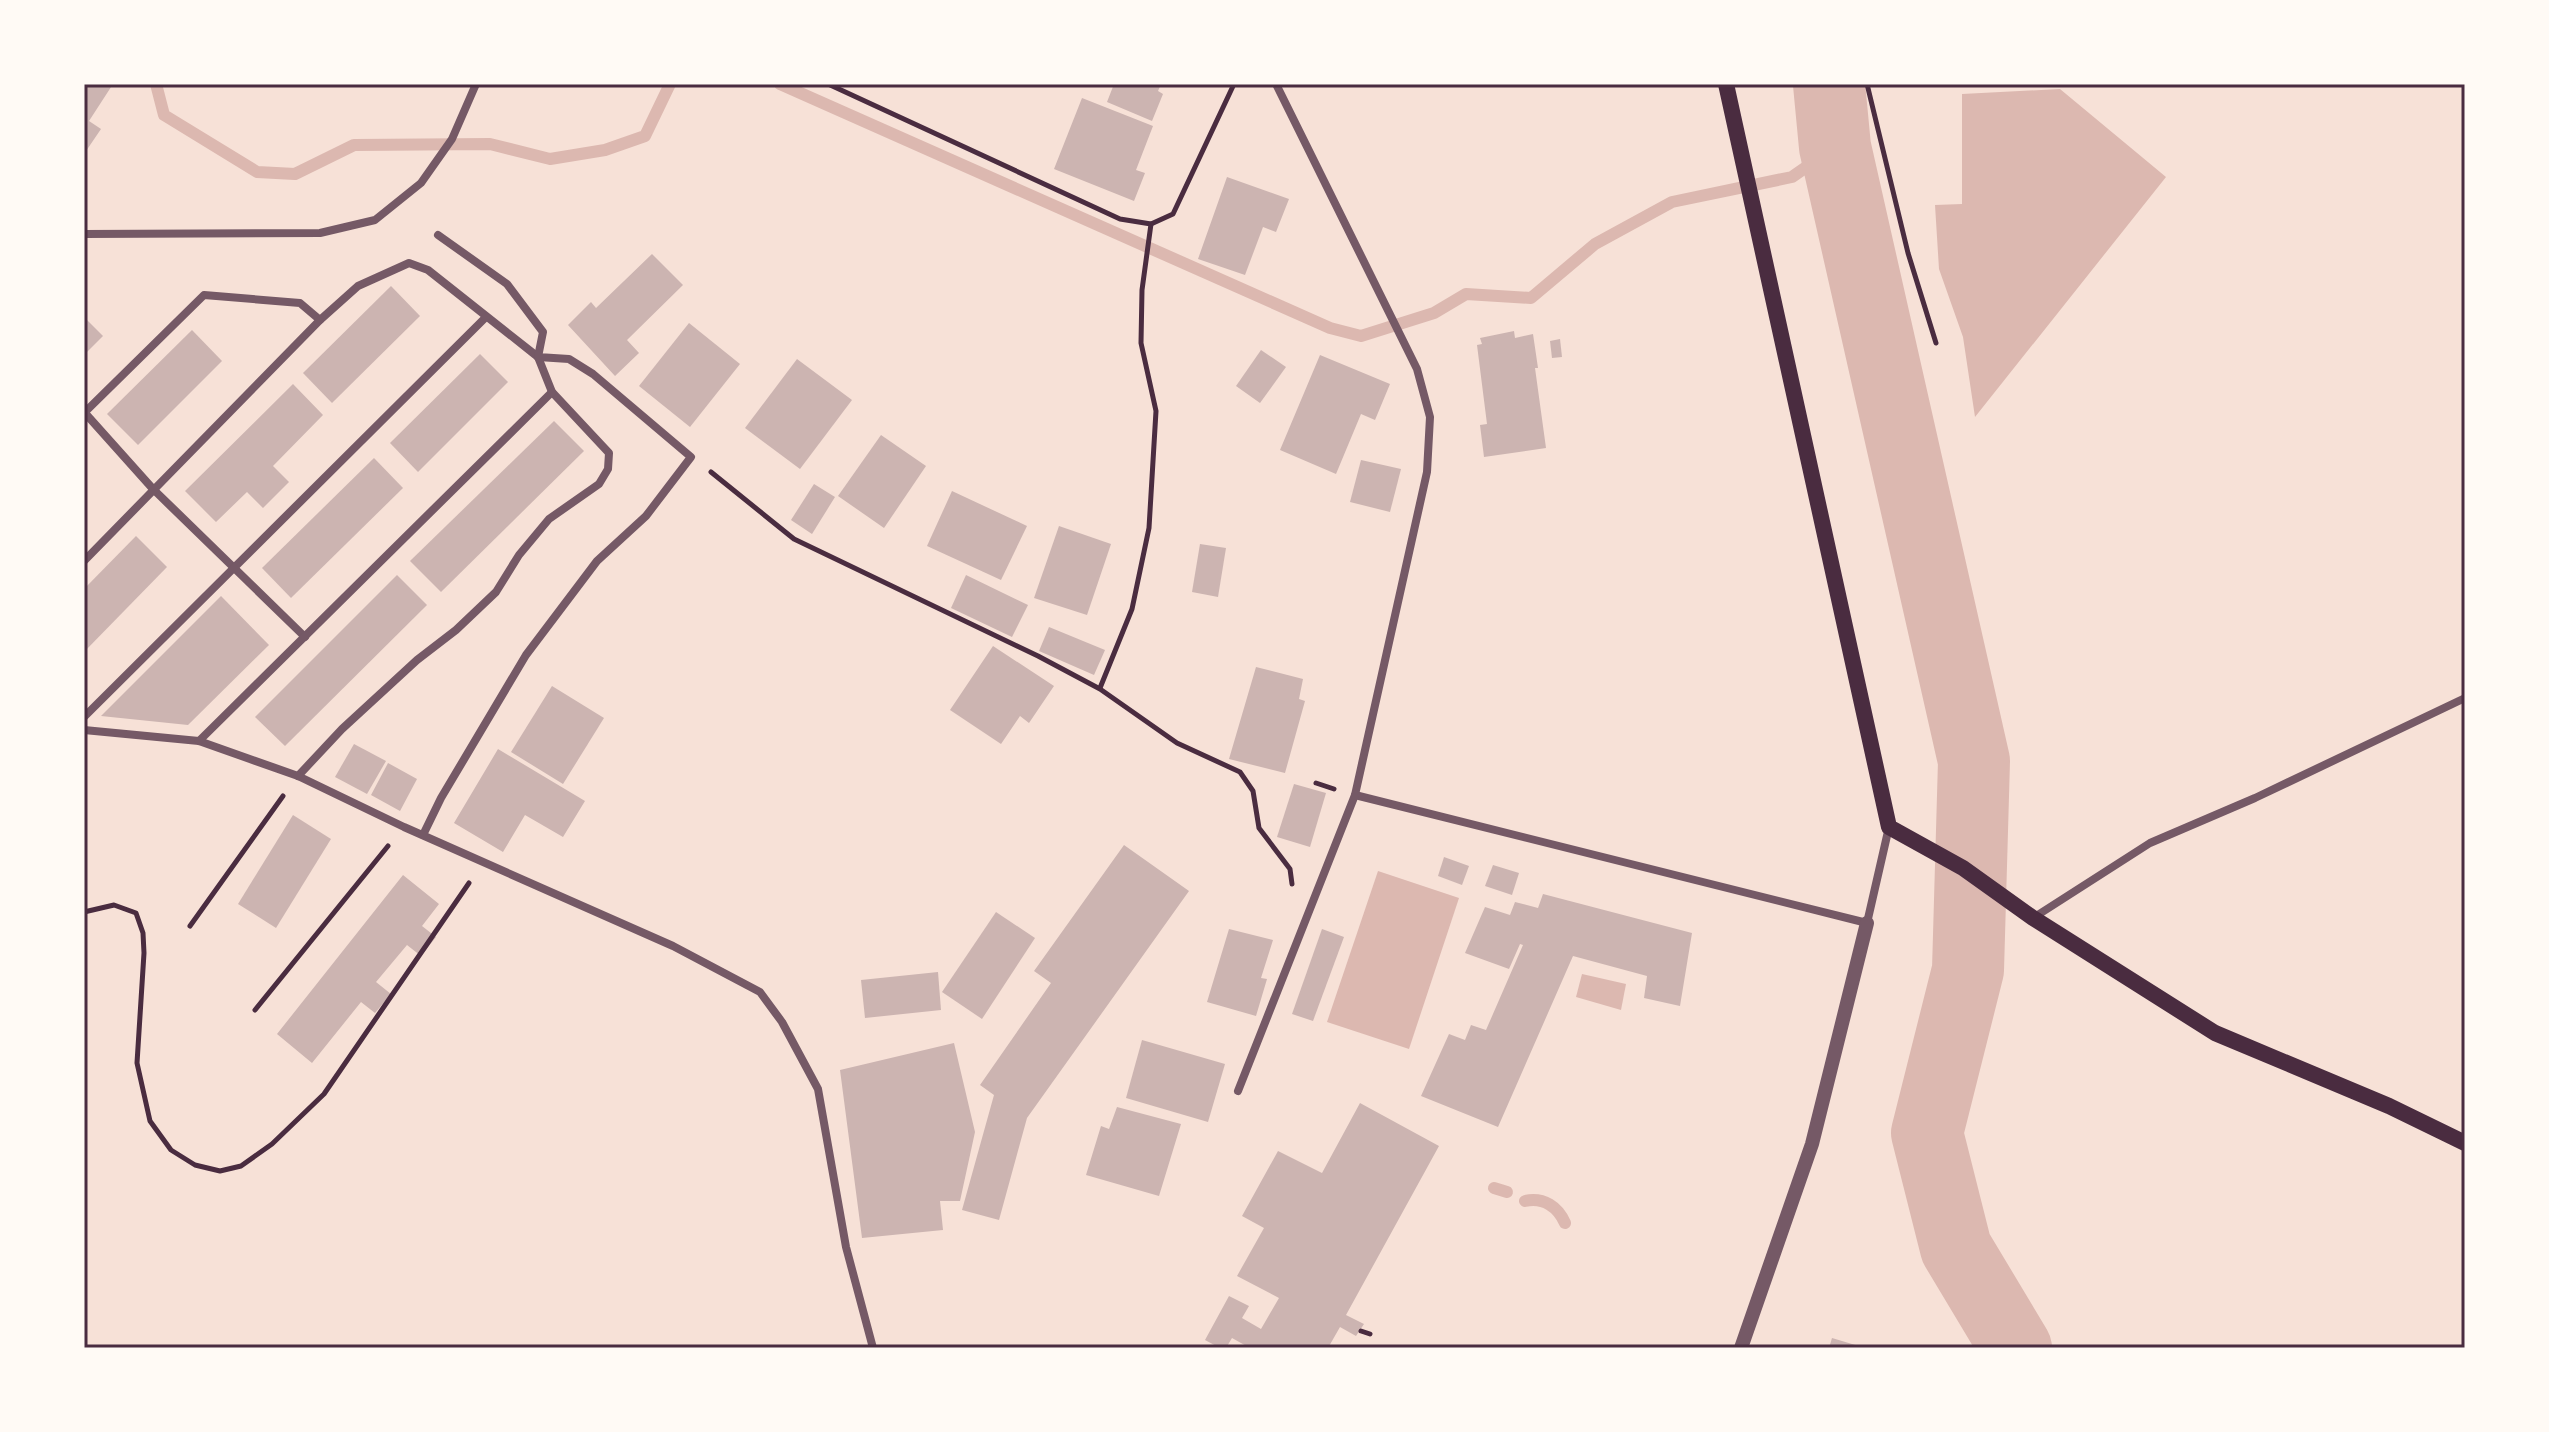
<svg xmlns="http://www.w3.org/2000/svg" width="2549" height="1432" viewBox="0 0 2549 1432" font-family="Cabin,sans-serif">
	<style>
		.water { fill: #dcb8b0 }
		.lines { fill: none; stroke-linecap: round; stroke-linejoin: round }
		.stream { stroke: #dcb8b0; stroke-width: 12 }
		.river { stroke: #dcb8b0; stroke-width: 72 }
		.building { fill: #ccb4b1 }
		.path { stroke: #4a2c40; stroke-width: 5 }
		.minor { stroke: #755966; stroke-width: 8 }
		.tertiary { stroke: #755966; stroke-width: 14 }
		.secondary { stroke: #4a2c40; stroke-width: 16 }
		.neatline { fill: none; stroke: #4a2c40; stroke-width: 3 }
	</style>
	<rect width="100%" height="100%" fill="#f7e1d7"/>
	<g class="water">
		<path d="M2060,89l106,88 -191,240 -12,-80 -24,-68 -4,-64 27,-1v-110z"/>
		<path d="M1378,871l81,27 -50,151 -82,-27z"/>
		<path d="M1582,974l44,10 -5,26 -45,-13z"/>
	</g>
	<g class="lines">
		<g class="stream">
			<path d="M156,84l8,31 93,57 38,2 59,-29 136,-1 60,15 55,-9 40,-14 25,-52"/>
			<path d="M780,84l550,244 31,8 73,-23 32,-19 65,4 64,-54 77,-42 120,-25 43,-30"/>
			<path d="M1494,1188l13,4"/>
			<path d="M1525,1201c19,-4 33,6 40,22"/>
		</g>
		<path class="river" d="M1829,84l6,63 139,614 -6,209 -41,163 29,115 60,100"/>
	</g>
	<g class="building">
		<path d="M84,84h29l-24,37 12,8 -17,25z"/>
		<path d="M1114,84h47l-3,7 5,3 -11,27 -45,-19z"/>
		<path d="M1082,98l71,28 -17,44 9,3 -11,28 -80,-32z"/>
		<path d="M1227,177l62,22 -13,33 -13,-5 -18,48 -47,-16z"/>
		<path d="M652,254l31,31 -56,55 12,13 -24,23 -47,-51 23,-23 5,6z"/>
		<path d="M391,286l29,30 -88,87 -29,-30z"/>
		<path d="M84,317l19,19 -19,19z"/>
		<path d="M689,323l51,41 -50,63 -51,-41z"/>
		<path d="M192,330l30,31 -84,84 -31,-31z"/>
		<path d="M1514,331l1,7 18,-4 5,34h-3l11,80 -62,9 -4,-32 7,-1 -10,-79 5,-1 -2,-6z"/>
		<path d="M1560,339l2,18 -10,1 -2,-17z"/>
		<path d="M1261,350l25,17 -26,36 -24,-17z"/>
		<path d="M480,354l28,28 -90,90 -28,-29z"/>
		<path d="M1320,355l70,29 -15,36 -14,-6 -25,60 -56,-24z"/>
		<path d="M797,359l55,41 -52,69 -55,-41z"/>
		<path d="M293,384l30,31 -50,51 16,16 -26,26 -16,-16 -31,30 -31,-31z"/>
		<path d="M554,421l30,30 -143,141 -31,-31z"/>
		<path d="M881,435l45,31 -42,62 -46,-32z"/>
		<path d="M374,458l29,30 -112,110 -29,-30z"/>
		<path d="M1361,460l40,9 -11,43 -40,-10z"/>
		<path d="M814,484l21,13 -23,37 -21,-14z"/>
		<path d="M952,491l75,35 -26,54 -74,-34z"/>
		<path d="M1059,526l52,18 -24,71 -53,-17z"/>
		<path d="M136,536l31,31 -83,85v-63z"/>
		<path d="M1200,544l26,4 -8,49 -26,-5z"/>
		<path d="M397,575l30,30 -142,141 -30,-29z"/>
		<path d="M966,575l62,30 -16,32 -61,-29z"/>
		<path d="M221,596l48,49 -81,80 -87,-9z"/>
		<path d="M1049,627l56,23 -11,25 -55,-24z"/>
		<path d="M993,646l61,40 -25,37 -9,-7 -19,28 -51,-34z"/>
		<path d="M1256,667l47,12 -4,20 6,2 -20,72 -56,-14z"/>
		<path d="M552,686l52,32 -41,66 -52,-32z"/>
		<path d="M354,744l32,17 -19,33 -32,-17z"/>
		<path d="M498,749l87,52 -22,36 -38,-22 -22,37 -49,-29z"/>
		<path d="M388,763l29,16 -17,32 -29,-16z"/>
		<path d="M1294,784l32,9 -16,54 -33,-10z"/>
		<path d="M293,815l38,24 -55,89 -38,-24z"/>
		<path d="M1124,845l65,46 -162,227 -28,102 -37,-10 32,-115 -14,-10 71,-102 -17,-12z"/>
		<path d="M1444,857l25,9 -7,19 -24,-9z"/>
		<path d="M1493,865l26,8 -7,22 -27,-9z"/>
		<path d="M403,875l36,29 -17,22 14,11 -15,19 -14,-11 -31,37 15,12 -16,19 -14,-11 -49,61 -35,-29z"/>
		<path d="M1543,894l149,39 -12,73 -36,-8 3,-22 -74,-20 -75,171 -77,-31 28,-62 16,6 6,-15 15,5 37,-85 -3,-1 -11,25 -44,-16 20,-46 25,8 5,-13 23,6z"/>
		<path d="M996,912l39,26 -53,81 -40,-27z"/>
		<path d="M1229,929l44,11 -12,38 6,1 -11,37 -49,-14z"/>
		<path d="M1322,929l22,8 -31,84 -21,-7z"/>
		<path d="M938,972l3,38 -76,8 -4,-38z"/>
		<path d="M1142,1040l83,24 -17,58 -82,-24z"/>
		<path d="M954,1043l21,89 -15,69h-20l3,29 -81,8 -22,-168z"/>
		<path d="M1360,1103l79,43 -93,169 18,9 -8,12 -16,-9 -12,21h-78l-18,-10 -6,10h-6l-15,-8 24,-44 20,10 -7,12 19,11 18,-31 -42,-22 27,-48 -22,-12 36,-65 44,22z"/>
		<path d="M1117,1107l64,17 -22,72 -73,-21 15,-49 8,3z"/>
		<path d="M1832,1338l30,9v1h-33z"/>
	</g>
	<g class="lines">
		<g class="path">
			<path d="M828,84l292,135 31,5 22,-10 61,-130"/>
			<path d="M1867,84l41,169 28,90"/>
			<path d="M711,472l83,67 244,117 62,33 77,54 63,29 13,19 6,37 31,41 2,15"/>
			<path d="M1100,688l32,-79 17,-81 7,-117 -15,-68 1,-53 9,-66"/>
			<path d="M1316,783l18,6"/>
			<path d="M84,912l30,-7 22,8 7,20 1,20 -7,110 13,58 21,29 24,15 25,6 21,-5 31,-22 52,-50 145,-211"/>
			<path d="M190,926l93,-130"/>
			<path d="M255,1010l133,-164"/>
			<path d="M1361,1331l9,3"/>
		</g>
		<g class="minor">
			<path d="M1276,84l141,285 13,48 -3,55 -72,323 512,128 22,-96"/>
			<path d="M84,234l236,-1 55,-13 46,-37 31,-44 24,-55"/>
			<path d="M84,413l120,-118 96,8 20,17"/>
			<path d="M85,413l68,76 152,148"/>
			<path d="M84,561l236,-241 38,-34 51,-23 19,7 110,87 14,35 57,61 -1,16 -9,15 -50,35 -30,36 -23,37 -40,38 -39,30 -75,69 -44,47"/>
			<path d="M84,717l402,-400"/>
			<path d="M84,730l115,11 99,35 106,51 269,119 87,46 22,30 36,67 28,158 27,101"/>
			<path d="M199,741l353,-349"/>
			<path d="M423,835l18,-37 85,-143 71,-94 49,-45 45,-59 -98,-83 -24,-15 -31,-2 5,-25 -36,-48 -69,-49"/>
			<path d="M2033,918l117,-75 105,-45 210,-100"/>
			<path d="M1238,1091l117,-296"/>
		</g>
		<path class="tertiary" d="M1741,1348l71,-204 55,-221"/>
		<path class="secondary" d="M1726,84l163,743 74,41 70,50 182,115 174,73 76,37"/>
	</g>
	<rect width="2549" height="1432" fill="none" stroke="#fffaf5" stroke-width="172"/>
	<rect x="86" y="86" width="2377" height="1260" class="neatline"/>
</svg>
